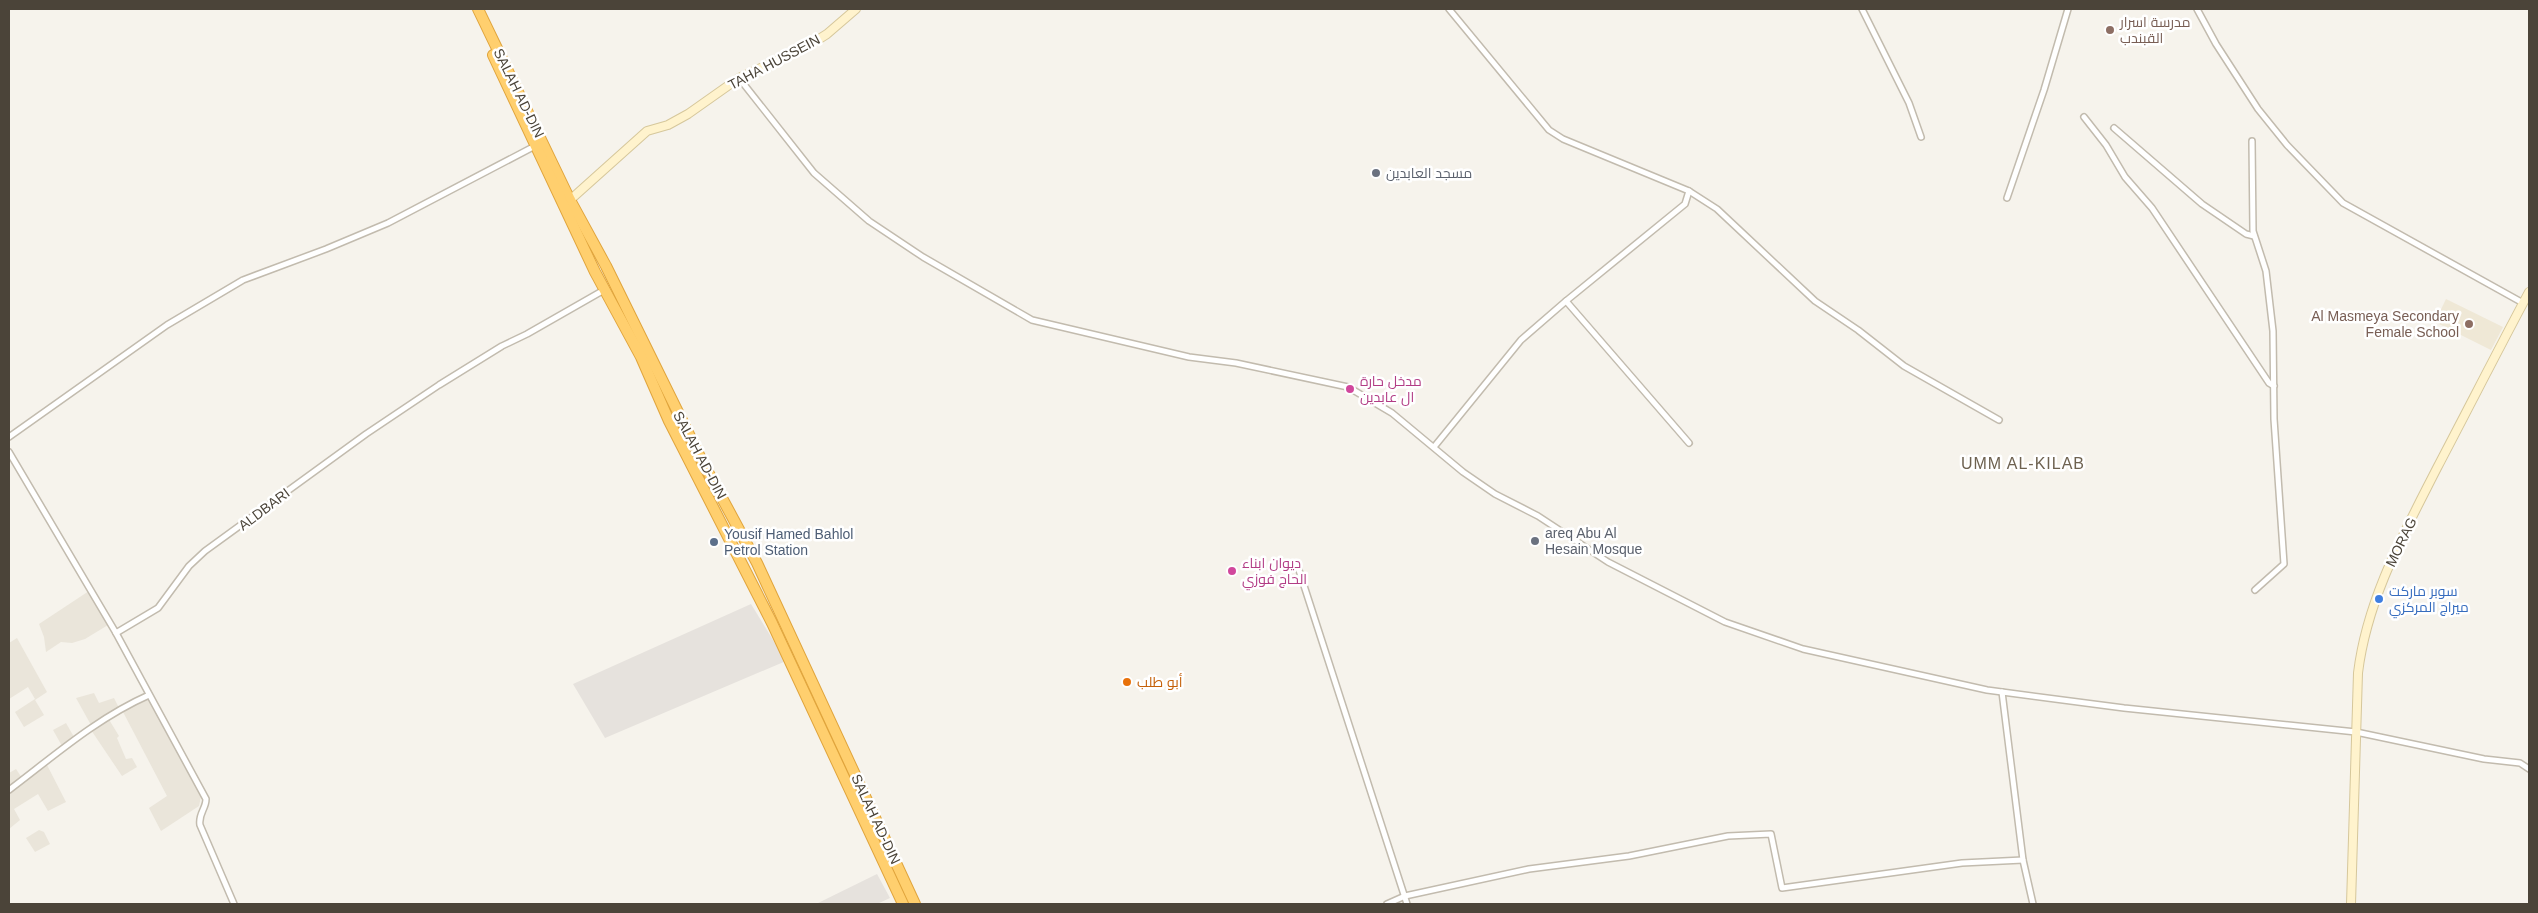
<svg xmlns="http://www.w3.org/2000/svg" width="2538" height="913" viewBox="0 0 2538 913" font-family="Helvetica,Cairo,sans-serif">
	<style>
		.residential { fill: #eae5da }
		.industrial { fill: #e6e2dd }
		.education { fill: #efe8d6 }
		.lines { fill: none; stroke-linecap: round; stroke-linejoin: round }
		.street-casing { stroke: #c2bbae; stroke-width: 8 }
		.secondary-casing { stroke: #d6c79b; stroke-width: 10 }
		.highway-casing { stroke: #e0a43c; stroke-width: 12 }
		.street { stroke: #fff; stroke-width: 5 }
		.secondary { stroke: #fff3cd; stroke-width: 8 }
		.highway { stroke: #ffcf6e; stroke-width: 10 }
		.education-dot { fill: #8d6e63; stroke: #fff; stroke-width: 2 }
		.worship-dot { fill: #6b7280; stroke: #fff; stroke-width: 2 }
		.hotel-dot { fill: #d1479c; stroke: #fff; stroke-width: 2 }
		.service-dot { fill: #5c6f8a; stroke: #fff; stroke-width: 2 }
		.shop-dot { fill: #3f7fe0; stroke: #fff; stroke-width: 2 }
		.food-dot { fill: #e8710a; stroke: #fff; stroke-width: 2 }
		.labels { text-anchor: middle; stroke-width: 5; stroke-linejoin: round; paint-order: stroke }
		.education-label { font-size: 14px; fill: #785e54; stroke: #fff; text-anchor: start }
		.street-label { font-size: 14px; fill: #4b4439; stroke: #fff }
		.worship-label { font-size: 14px; fill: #5b616d; stroke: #fff; text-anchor: start }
		.hotel-label { font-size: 14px; fill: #b23c85; stroke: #fff; text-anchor: start }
		.service-label { font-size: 14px; fill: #4e5e75; stroke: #fff; text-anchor: start }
		.shop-label { font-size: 14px; fill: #366cbe; stroke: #fff; text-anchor: start }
		.food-label { font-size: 14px; fill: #c56008; stroke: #fff; text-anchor: start }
		.quarter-label { font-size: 16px; letter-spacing: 1px; fill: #6e6250; stroke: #fff }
	</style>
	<rect width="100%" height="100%" fill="#f6f3ec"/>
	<g class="residential">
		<path d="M89,591l19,34 -23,14 -13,4 -11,-1 -15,10 -2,-15 -5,-13z"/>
		<path d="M17,638l30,54 -12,8 9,15 -20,12 -9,-15 20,-13 -7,-12 -19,12v-56z"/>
		<path d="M94,693l5,10 15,-5 5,10 -28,17 -15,-27z"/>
		<path d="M147,698l6,5 49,89 -3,14 -38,25 -12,-23 18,-12 -45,-86z"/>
		<path d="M108,718l11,18 -2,2 9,21 6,-1 5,9 -15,9 -31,-46z"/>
		<path d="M66,723l8,14 -12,9 -9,-16z"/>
		<path d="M47,765l19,37 -18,9 -10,-17 -24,15 6,11 -11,9v-36z"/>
		<path d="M16,769l6,9 -13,10v-15z"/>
		<path d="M39,830l5,2 6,12 -15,8 -9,-14z"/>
	</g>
	<g class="industrial">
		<path d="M751,604l35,57 -181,77 -32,-54z"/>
		<path d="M877,874l13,24 -13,6h-61z"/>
	</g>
	<path class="education" d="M2446,299l57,28 -12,23 -56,-28z"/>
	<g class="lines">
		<g class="street-casing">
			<g id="street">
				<path d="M1449,9l100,121 14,9 126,52 28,18 98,92 43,29 46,36 95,54"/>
				<path d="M1862,9l47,94 12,34"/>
				<path d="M2197,9l19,35 42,65 29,36 56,58 180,100"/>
				<path d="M739,78l75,95 55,48 54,36 109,63 157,37 47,6 112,24 44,26 71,59 32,22 43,22 70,46 117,60 78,27 184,41 137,18 232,24 128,27 36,4 9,6"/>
				<path d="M2084,117l22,28 19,32 27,31 117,175 5,3"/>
				<path d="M2114,128l88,76 44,30 8,2"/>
				<path d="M2252,141l1,90 13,40 7,60 1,88 10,145 -29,26"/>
				<path d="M2007,198l37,-108 24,-81"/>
				<path d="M1566,301l123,142"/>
				<path d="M9,437l158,-112 76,-45 83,-31 62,-26 147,-77"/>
				<path d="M1434,447l87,-107 45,-39 119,-97 4,-13"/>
				<path d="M9,452l107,181 42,-25 31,-42 16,-15 161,-117 73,-49 63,-39 25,-12 77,-44"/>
				<path d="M1297,564l110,340"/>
				<path d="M116,633l90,166c0,10 -8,15 -6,26l34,79"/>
				<path d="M2002,692l21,168 10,44"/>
				<path d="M9,790c45,-34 88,-72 140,-95"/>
				<path d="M1387,904l18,-8 124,-27 100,-13 99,-20 43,-2 11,54 180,-25 61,-3"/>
			</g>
		</g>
		<g class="secondary-casing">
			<g id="secondary">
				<path d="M570,200l77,-69 21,-6 20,-11 51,-36 69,-32 19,-12 29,-25"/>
				<path d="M2351,904l7,-231c9,-74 46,-140 79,-205 31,-59 61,-118 92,-176"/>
			</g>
		</g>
		<g class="highway-casing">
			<g id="highway">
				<path d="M478,9l92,191 36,66 95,193 56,104 158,341"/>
				<path d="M493,55l102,217 46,85 28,64 103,202 131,281"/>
			</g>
		</g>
		<use href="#street" class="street"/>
		<use href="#secondary" class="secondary"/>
		<use href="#highway" class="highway"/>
	</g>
	<g class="education-dot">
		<circle cx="2110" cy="30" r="5"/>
		<circle cx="2469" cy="324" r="5"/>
	</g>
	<g class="worship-dot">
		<circle cx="1376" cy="173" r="5"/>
		<circle cx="1535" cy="541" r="5"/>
	</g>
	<g class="hotel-dot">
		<circle cx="1350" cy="389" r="5"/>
		<circle cx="1232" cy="571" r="5"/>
	</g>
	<circle class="service-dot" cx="714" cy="542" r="5"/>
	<circle class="shop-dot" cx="2379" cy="599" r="5"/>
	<circle class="food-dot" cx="1127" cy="682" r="5"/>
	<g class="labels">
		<g class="education-label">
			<text x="2120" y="27">مدرسة اسرار<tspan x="2120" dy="16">القبندب</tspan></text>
			<text x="2459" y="321" text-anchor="end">Al Masmeya Secondary<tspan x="2459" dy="16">Female School</tspan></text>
		</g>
		<g class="street-label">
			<text transform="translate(774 62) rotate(-28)" y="5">TAHA HUSSEIN</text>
			<text transform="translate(519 93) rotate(64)" y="5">SALAH AD-DIN</text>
			<text transform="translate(700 455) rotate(62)" y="5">SALAH AD-DIN</text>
			<text transform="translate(264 509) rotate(-37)" y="5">ALDBARI</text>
			<text transform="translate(2401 542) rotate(-64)" y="5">MORAG</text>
			<text transform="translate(876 819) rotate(65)" y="5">SALAH AD-DIN</text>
		</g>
		<g class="worship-label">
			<text x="1386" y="178">مسجد العابدين</text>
			<text x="1545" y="538">areq Abu Al<tspan x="1545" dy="16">Hesain Mosque</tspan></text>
		</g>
		<g class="hotel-label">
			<text x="1360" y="386">مدخل حارة<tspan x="1360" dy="16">ال عابدين</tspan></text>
			<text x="1242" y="568">ديوان ابناء<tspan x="1242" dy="16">الحاج فوزي</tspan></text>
		</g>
		<g class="service-label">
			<text x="724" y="539">Yousif Hamed Bahlol<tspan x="724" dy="16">Petrol Station</tspan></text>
		</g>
		<g class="shop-label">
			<text x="2389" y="596">سوبر ماركت<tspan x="2389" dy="16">ميراج المركزي</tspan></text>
		</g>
		<g class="food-label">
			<text x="1137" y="687">أبو طلب</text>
		</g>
		<g class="quarter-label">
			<text x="2023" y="469">UMM AL-KILAB</text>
		</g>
	</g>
	<rect width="2538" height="913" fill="none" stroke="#4b4439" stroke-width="20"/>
</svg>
